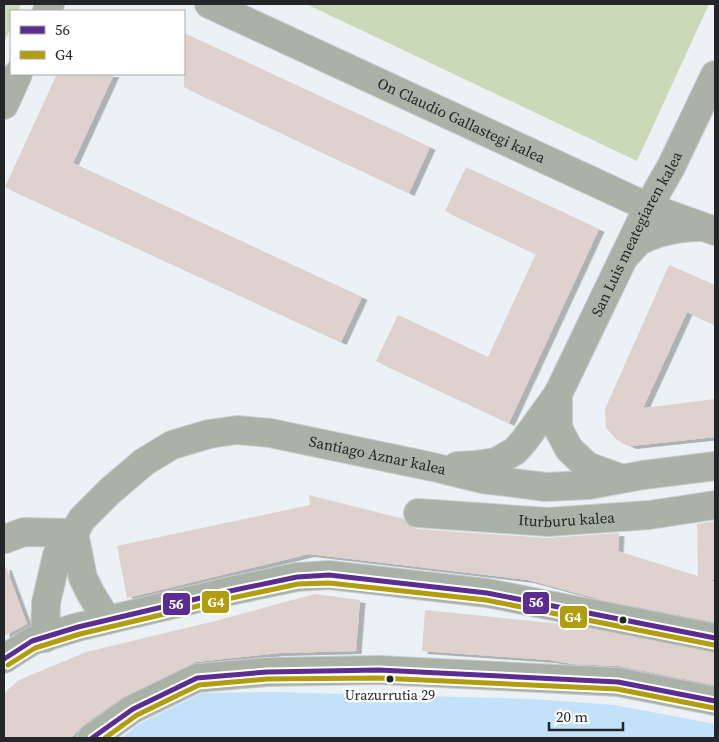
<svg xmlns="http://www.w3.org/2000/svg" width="719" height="742" viewBox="0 0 719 742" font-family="'Source Serif 4',serif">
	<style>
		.green { fill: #cadab9 }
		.water { fill: #c3e2f9 }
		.building { fill: #ded1ce; filter: url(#shadow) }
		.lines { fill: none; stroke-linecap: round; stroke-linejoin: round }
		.minor-casing { stroke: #c9ccd0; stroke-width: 30 }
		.minor { stroke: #aab2a7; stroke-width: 28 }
		.bus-1-casing { stroke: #fff; stroke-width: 9 }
		.bus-2-casing { stroke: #fff; stroke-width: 9 }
		.bus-1 { stroke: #5c2d91; stroke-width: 5 }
		.bus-2 { stroke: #b29d0e; stroke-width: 5 }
		.bus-dot { fill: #232528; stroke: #fff; stroke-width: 2 }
		.labels { text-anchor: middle; stroke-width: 4.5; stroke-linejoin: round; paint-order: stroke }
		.bus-label { font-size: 14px; fill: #232528; stroke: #fff }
		.street-label { font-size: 15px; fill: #232528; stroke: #fff }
		.line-badge { stroke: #fff; stroke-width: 2 }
		.badge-label { font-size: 14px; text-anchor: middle; font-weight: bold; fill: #fff }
	</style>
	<defs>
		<filter id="shadow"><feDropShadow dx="5.5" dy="3" stdDeviation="0" flood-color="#0004"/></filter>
	</defs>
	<rect width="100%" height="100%" fill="#ecf1f6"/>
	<g class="green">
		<path d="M4,4h17l-3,7h-7v16l-7,16z"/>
		<path d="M306,4h403l-72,157z"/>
	</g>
	<path class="water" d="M273,692l261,7 81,6 100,19v14h-594l18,-14 63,-31z"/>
	<g class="building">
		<path d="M184,33l246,114 -21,46 -225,-106z"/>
		<path d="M57,74h57l-41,89 289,134 -21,45 -336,-155z"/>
		<path d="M466,167l133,62 -90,194 -133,-62 22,-46 90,42 48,-103 -91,-43z"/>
		<path d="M669,265l46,20v40l-28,-13 -44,96 72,-9v38l-84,9 -14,-6 -11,-12 -1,-19z"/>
		<path d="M309,495l95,24 5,7 8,3 130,9 72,-5 -1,18 80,25 -1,-52 18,-3v59h-6l6,2v40l-113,-22 -74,-20 -219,-26 -182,44 -10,-52 193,-41z"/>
		<path d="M4,567h2l21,57 -23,12z"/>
		<path d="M315,594l45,6 -4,51 -77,2 -84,9 -72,35 -40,28 -12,13h-67v-45l15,-13 67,-28 129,-31z"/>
		<path d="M425,610l146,15 144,28v32l-96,-19 -46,-2 -23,-4 -128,-9z"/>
	</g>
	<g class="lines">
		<g class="minor-casing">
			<g id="minor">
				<path id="s1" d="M209,4l439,203 67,24"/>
				<path d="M47,11l3,-7"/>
				<path d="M4,105l14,-31"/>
				<path d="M626,255c4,-4 9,-11 14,-14 15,-9 42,-14 59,-14"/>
				<path d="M558,394v34l11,21 18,17 33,12"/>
				<path id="s2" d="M457,466l19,-1 20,-3 19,-11 9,-10 34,-47 90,-187 23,-40 44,-92"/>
				<path id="s3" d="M418,513l130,9 101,-7 66,-10"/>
				<path d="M74,533l9,45 8,16 16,26"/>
				<path d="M5,539l19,-7 50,1"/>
				<path id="s4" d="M45,638l1,-35 11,-48 17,-22 8,-14 28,-28 34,-29 28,-17 37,-11 28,-4 33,3 163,34 49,12 64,8 43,-2 54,-10 72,-9"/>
				<path d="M4,659l28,-18 46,-14 152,-36 67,-14 32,-2 158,18 228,45"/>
				<path d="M92,738l41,-29 64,-31 70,-6 112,-2 239,12 97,19"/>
			</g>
		</g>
		<use href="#minor" class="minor"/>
		<g class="bus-1-casing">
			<g id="bus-1">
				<path d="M4,659l28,-18 46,-14 152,-36 67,-14 32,-2 158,18 228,45"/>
				<path d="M92,738l41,-29 64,-31 70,-6 112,-2 239,12 97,19"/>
			</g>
		</g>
		<g class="bus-2-casing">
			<g id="bus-2">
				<path d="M8,665l27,-17 45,-14 152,-36 66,-14 31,-1 157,17 228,45"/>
				<path d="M105,738l32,-23 62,-30 68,-6 112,-1 238,11 97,19"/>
			</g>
		</g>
		<use href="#bus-1" class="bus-1"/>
		<use href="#bus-2" class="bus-2"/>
	</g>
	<g class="bus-dot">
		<circle cx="623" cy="620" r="4.5"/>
		<circle cx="390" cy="679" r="4.5"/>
	</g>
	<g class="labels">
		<g class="bus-label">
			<text x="390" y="700">Urazurrutia 29</text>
		</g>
		<g class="street-label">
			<text dy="5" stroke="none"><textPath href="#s1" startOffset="278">On Claudio Gallastegi kalea</textPath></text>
			<text dy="5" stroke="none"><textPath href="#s2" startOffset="311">San Luis meategiaren kalea</textPath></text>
			<text dy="5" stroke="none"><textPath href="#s4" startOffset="455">Santiago Aznar kalea</textPath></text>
			<text dy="5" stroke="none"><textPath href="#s3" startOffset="149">Iturburu kalea</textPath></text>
		</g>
	</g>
	<g class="line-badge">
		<rect x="201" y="590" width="29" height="24" rx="5" fill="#b29d0e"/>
		<rect x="522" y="591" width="28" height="24" rx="5" fill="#5c2d91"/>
		<rect x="162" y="592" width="29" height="24" rx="5" fill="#5c2d91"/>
		<rect x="559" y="605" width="29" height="24" rx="5" fill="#b29d0e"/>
	</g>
	<g class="badge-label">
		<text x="216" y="607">G4</text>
		<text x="536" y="607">56</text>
		<text x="176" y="609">56</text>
		<text x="573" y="622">G4</text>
	</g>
	<rect width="719" height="742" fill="none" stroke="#232528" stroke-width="10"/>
	<rect x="10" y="10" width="175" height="65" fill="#ffffff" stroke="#a7a8a9"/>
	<rect x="20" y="26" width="25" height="8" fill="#5c2d91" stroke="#a7a8a9"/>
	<text x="55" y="35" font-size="15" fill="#232528">56</text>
	<rect x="20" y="51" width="25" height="8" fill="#b29d0e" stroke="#a7a8a9"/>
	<text x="55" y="60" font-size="15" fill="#232528">G4</text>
	<path d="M549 722v8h74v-8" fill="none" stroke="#232528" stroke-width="2.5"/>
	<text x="556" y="722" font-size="15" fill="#232528" stroke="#ffffff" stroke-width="4" paint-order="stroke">20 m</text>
</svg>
